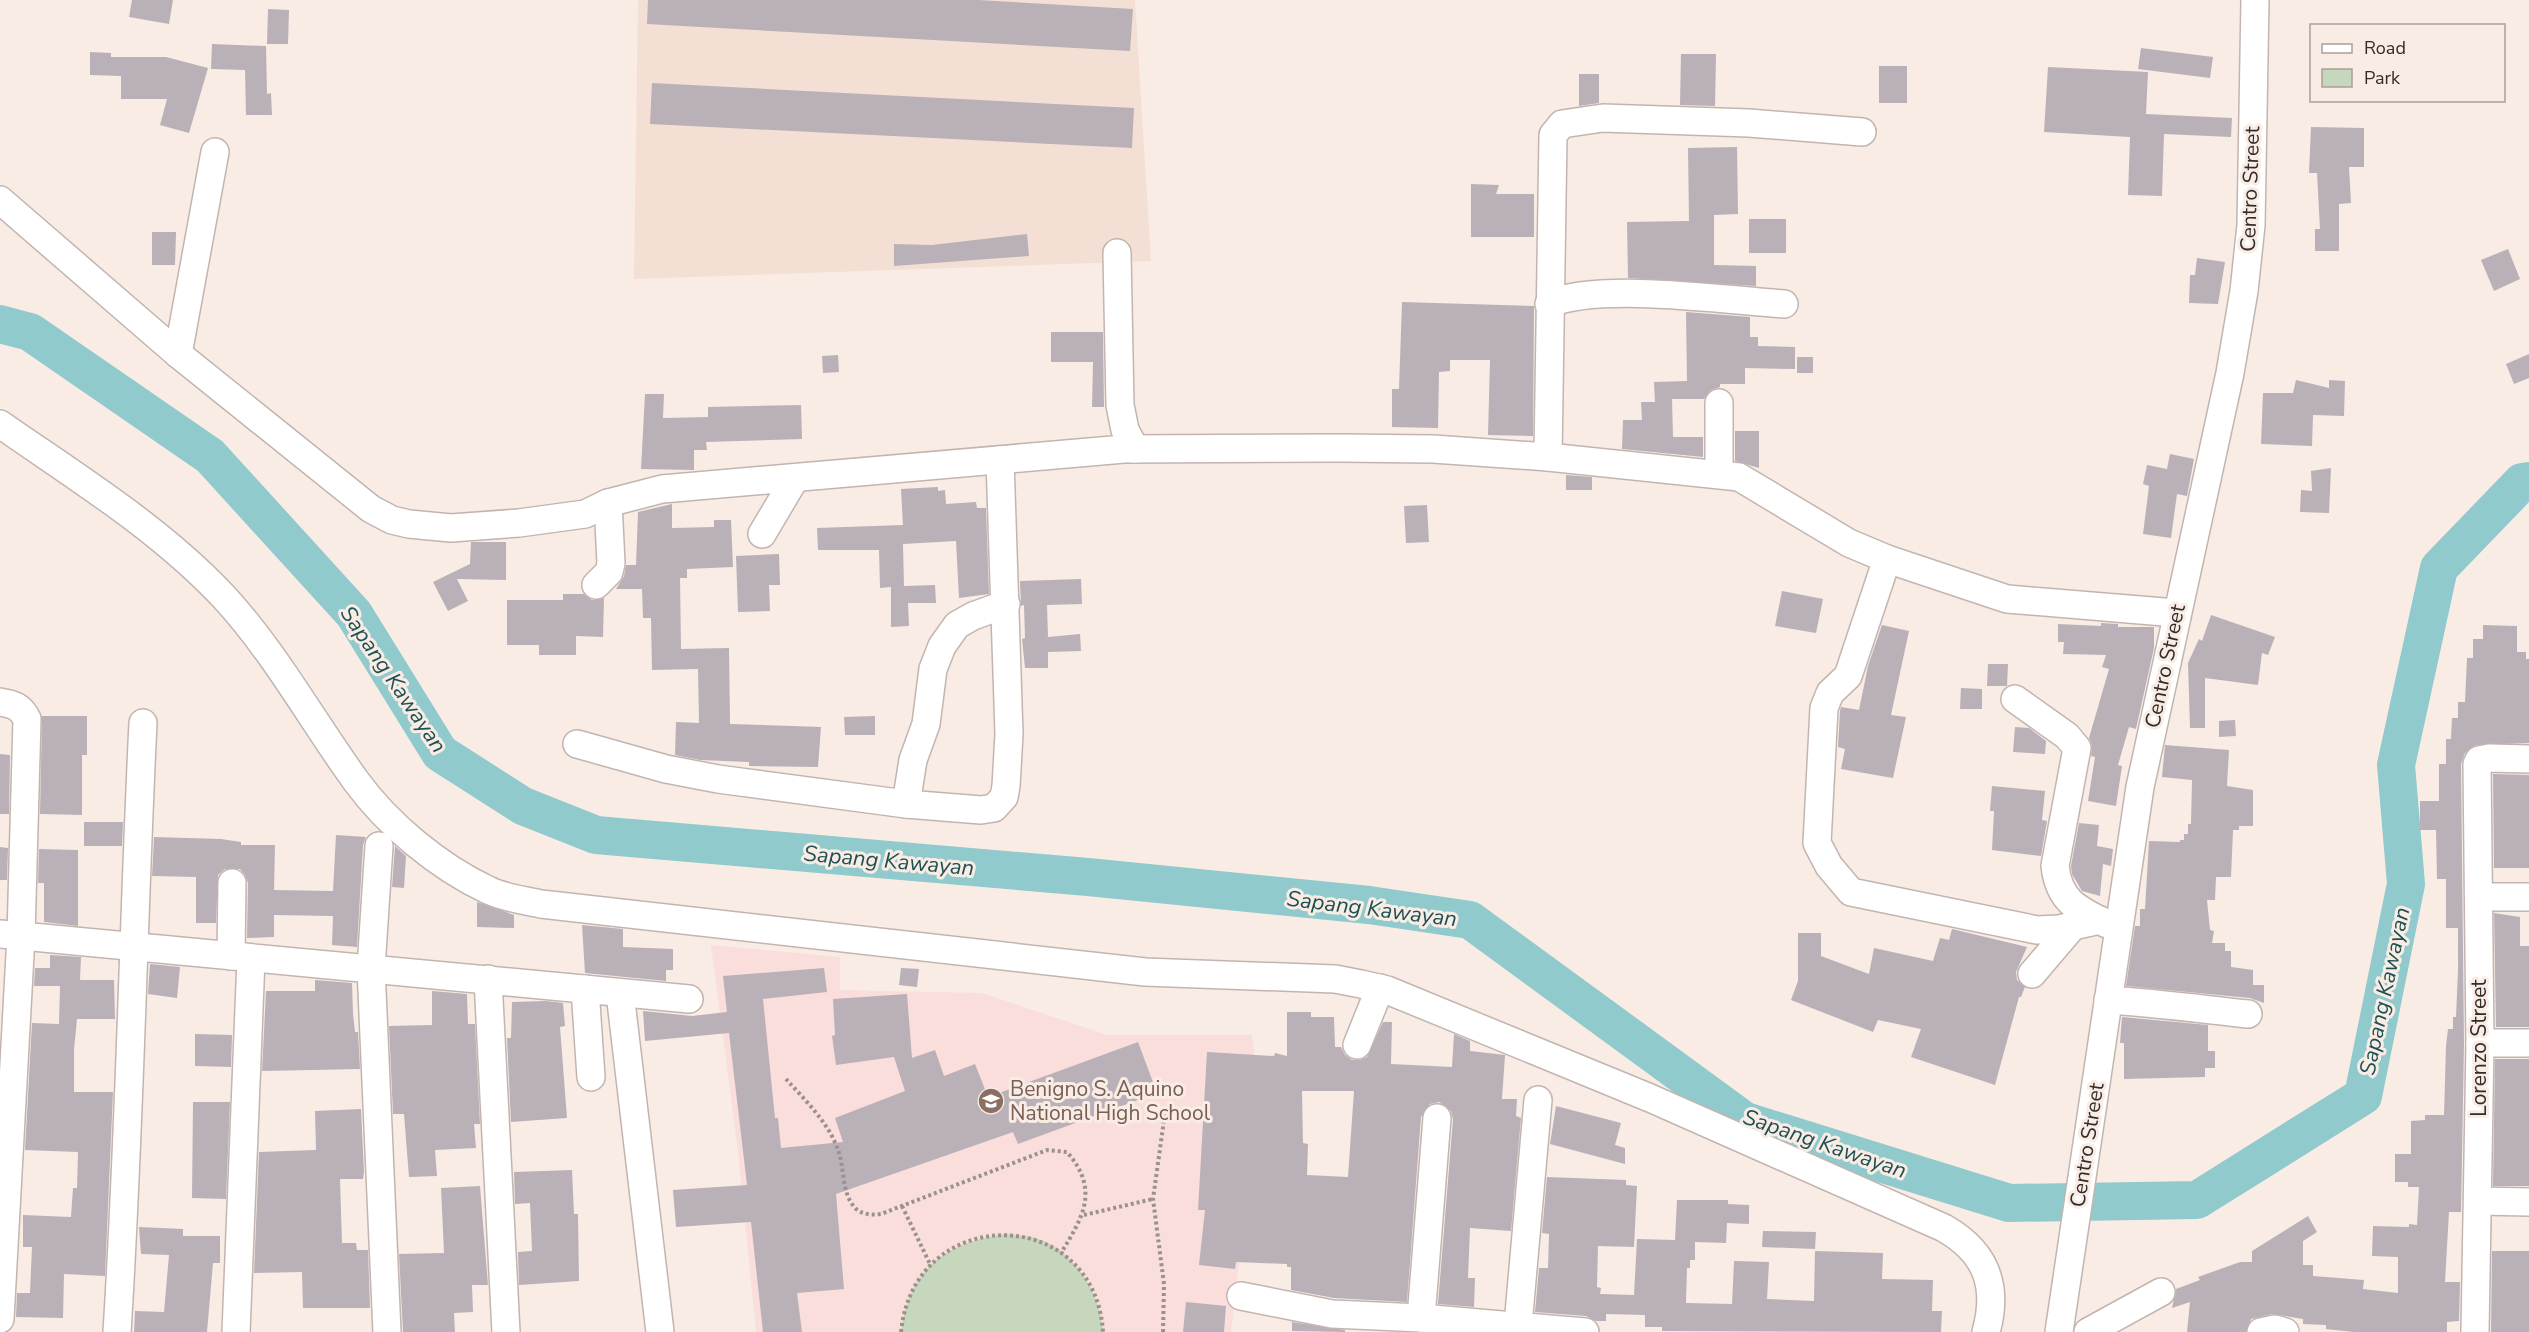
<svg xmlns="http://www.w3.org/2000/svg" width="2529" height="1332" viewBox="0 0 2529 1332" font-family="'Nunito Sans',sans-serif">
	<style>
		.built { fill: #f4dfd4 }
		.education { fill: #f9dedc }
		.green { fill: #c6d7be }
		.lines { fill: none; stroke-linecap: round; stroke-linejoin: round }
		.river { stroke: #91cacc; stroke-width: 38 }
		.building { fill: #bab0b8; fill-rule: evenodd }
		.minor-casing { stroke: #c2b5af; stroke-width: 30 }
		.path { stroke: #9b918c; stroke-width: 4; stroke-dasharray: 3 3; stroke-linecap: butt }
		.minor { stroke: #fff; stroke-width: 27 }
		.labels { text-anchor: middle; stroke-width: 6; stroke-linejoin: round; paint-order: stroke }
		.street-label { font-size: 21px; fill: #312c29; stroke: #f9ece5 }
		.education-label { font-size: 21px; fill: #785e54; stroke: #f9ece5; text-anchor: start }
		.water-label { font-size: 22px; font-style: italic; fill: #1d5052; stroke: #f9ece5 }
	</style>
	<rect width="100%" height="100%" fill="#f9ece5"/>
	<path class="built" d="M638,0h497l16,261 -517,18z"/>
	<path class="education" d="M711,945l129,12v33l142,3 125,42h145l2,15 -15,213 -8,69h-475l-18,-180z"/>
	<path class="green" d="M1008,1234c9,2 19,2 28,4 38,12 65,56 67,94h-202c7,-64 47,-91 107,-98z"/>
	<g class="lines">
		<path class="river" d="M0,324l30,8 180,124 144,158 86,139 83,53 73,29 492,42 281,28 101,15 275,201 264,82 188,-3 166,-104 43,-212 -10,-119 43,-197 83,-86 7,-1"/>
	</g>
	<g class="building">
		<path d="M132,0h41l-4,24 -40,-7z"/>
		<path d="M648,0h330l155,9 -3,42 -483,-27z"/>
		<path d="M268,9l21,1 -1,34h-21z"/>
		<path d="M212,44l54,2 1,48 4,-1 1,22h-26l-1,-45 -34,-1z"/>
		<path d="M2141,48l72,9 -3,21 -72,-9z"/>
		<path d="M90,52l21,1v4h55l42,11 -19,65 -29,-8 7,-26h-46v-23l-31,-1z"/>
		<path d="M1681,54h35l-1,52 -35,-1z"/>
		<rect x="1879" y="66" width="28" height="37"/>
		<path d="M2048,67l100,5 -2,42 86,4 -1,19 -67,-3 -2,62 -34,-1 2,-58 -86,-5z"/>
		<path d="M1579,74h20v29l-20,3z"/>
		<path d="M652,83l482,25 -2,40 -482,-24z"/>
		<path d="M2311,127l53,1v39h-15l2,36 -12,1v47h-24v-22h5l-3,-56h-8z"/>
		<path d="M1737,147l1,67 -24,1v50l42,1v20l-128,-8 -1,-56 62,-1 -1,-73z"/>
		<path d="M1471,184l28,1 -3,9h38v43h-63z"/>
		<rect x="1749" y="219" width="37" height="34"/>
		<path d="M152,232h24l-1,33h-23z"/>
		<path d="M1027,234l2,22 -135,10v-22l38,1z"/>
		<path d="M2508,249l12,30 -26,12 -13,-31z"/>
		<path d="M2197,258l28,4 -7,42 -29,-1 1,-28h5z"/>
		<path d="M1402,302l132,4 -1,130 -45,-1 2,-75h-40v11l-11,1 -1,56 -46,-1v-38h7z"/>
		<path d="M1686,312l64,5v20h8v9l37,1v22l-50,-1v16h-25v3l-9,3 -7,9h-32l1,38h30v20l-81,-8 1,-29h19l-1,-18h14l-1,-20 33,-1z"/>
		<path d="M1051,332h52l1,75h-12l1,-45h-42z"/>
		<path d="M2529,354v24l-15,6 -8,-20z"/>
		<path d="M838,355l1,17 -16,1 -1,-17z"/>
		<rect x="1797" y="357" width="16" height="16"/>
		<path d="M2296,380l33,8v-8l16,1 -1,35 -31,-1 -1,31 -51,-2 2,-51h30z"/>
		<path d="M645,394h19l-1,24 45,-1v-10l93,-2 1,34 -96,3 1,8h-13v20l-53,-1z"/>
		<path d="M1735,431h24v37l-24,-7z"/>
		<path d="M2170,454l24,5 -7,37 -10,-2 -6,44 -28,-4 6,-48 -6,-2 4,-19 20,4z"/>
		<path d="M2331,468l-2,45 -29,-1 1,-22 11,1 -1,-20z"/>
		<path d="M1566,475l26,2v13h-26z"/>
		<path d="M938,487v4l7,-1 1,14 30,-2 1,6h9l3,86 -30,4 -3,-57 -53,3 1,42 31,-1 1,18h-28l1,23 -18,1v-40l-11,1 -1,-38h-61l-1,-22 86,-3 -2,-36z"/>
		<path d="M672,504v24l42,-1v-7h17l2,47 -46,2v9h-7l1,71 48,-1 1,76 91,3 -3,40 -69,-1v-4l-49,-2 -25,-5 1,-33 23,1 -1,-54 -46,1 -1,-52h-8l-1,-29h-26l8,-13 2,-11h10l2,-53z"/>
		<path d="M1427,505l2,37 -23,1 -2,-37z"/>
		<path d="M471,542h35v38l-49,-1 11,22 -20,10 -15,-29 37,-18z"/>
		<path d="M779,554l1,31h-11l1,26 -32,1 -2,-56z"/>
		<path d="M1081,579l1,25 -35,1 1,32 32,-3 1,17 -33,1v16h-23l-3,-29 3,-1 -1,-33 -3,1 -1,-25z"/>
		<path d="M1782,591l41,8 -7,34 -41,-7z"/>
		<path d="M563,594h21l8,6 12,-2 -1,39 -27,-1v19h-37v-10h-32v-45h56z"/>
		<path d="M2211,615l64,22 -7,18 -6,-2 -4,32 -53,-7v50h-15l-2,-65 11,-24 3,2z"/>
		<path d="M2101,623l17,1v3h36v21l-18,81 -7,-2 -11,38 4,1 -6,40 -28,-5 7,-44 -4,-1 1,-11 -3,-7 20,-69 -7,-2 4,-12 -43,-1 1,-12h-6v-18l43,2z"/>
		<path d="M1882,625l27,6 -18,84 15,2 -13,61 -52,-9 4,-20 -7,-2 2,-36 1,-4 18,3 9,-44z"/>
		<path d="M2483,625l34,1v26h9v7h3v84l-53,2 -11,8 -4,11 3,279 -3,169h-12l-4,70h15l-1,39 -12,1v10h-93l-28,-3v-4l-23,-1v-5l-31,-5 -21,5 -5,13h-59l3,-30 -18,6 4,-19 24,-9 -2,-3 42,-15h12v-11l56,-35 9,16 -14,9v24h10v11l51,4 -1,9 35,4v-36l-26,-1 1,-30 36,1v-3l8,1 2,-38h-11v-5h-13v-28h16v-33l14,-1v-5h19l2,-69 2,-17h5v-12h3l2,-47v-42h-12v-49h-9l-1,-49h-16v-29h19v-37h7v-25h5l1,-21h6v-16h7l2,-44h6v-19h10z"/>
		<path d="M1988,664h20l-1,22h-20z"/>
		<path d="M1961,688l21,1v20h-22z"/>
		<path d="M42,716h45v39h-5v60l-42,-1z"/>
		<path d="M875,716v19h-30l-1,-18z"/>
		<path d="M2235,720l1,16 -17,1v-16z"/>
		<path d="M2015,727l14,1 17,13 -1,13 -32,-2z"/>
		<path d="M2165,745l64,5 -2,36 26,4v36h-14v4h-6l-2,47h-15l-1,23h-8l3,30 4,1 -2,12h13v8h6v16l22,3v15h11v18l-14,-5 -124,-12 9,-60h5v-17h5l4,-68 31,1v-2h4v-6h4v-10h3l1,-44 -30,-3z"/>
		<path d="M0,754l10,1 -1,59h-9z"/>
		<path d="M2493,774l36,1v93h-35z"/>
		<path d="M1992,786l53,5 -3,29 5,1 -6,35 -49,-6 2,-39h-4z"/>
		<path d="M84,822h39l-1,24h-38z"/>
		<path d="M2079,823l20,2 -2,21 16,3 -2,17 -8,-2 -3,32 -18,-5 -10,-17 -1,-8z"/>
		<path d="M336,835l30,2 -3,8 -6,102 -25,-2 1,-29 -59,-1v22l-27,1 1,-55 -3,-8 -5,-6h-15l-7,6 -2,48h-20v-46l-44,-1 2,-39 67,2 20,3v3h34l-1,45 59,1z"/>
		<path d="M395,846l11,10 -2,32 -12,-1z"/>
		<path d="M0,847l8,1 -1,32h-7z"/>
		<path d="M39,849l39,1v76l-34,-4v-39h-6z"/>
		<path d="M477,902l37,13v13l-37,-1z"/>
		<path d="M2494,913l26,4v29h9v81h-33z"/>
		<path d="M582,925l41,4v18l50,2v21h-7v11l-81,-8z"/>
		<path d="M1952,929l75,18 -11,25 1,8 8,7 -4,10h-2l-24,88 -84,-28 10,-28 -43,-9 -5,12 -82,-32 7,-19v-48h23v23l48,18 5,-26 59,13 7,-23 9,2z"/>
		<path d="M50,955l31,2 -1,23h34l1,39h-38l-3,31v42h39l-8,184 -41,-2 -1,44 -47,-1 1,-24h13l2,-46h-9v-32l48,2 2,-29h4l1,-36 -53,-2 7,-127 27,1 1,-38h-26l1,-18h15z"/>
		<path d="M150,964l30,3 -3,31 -29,-4z"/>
		<path d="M824,968l3,24 -64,7 12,119h3l3,30 62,-6 -8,-24 70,-27 -11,-34 -58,8 -4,-29 3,-1 -2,-36 74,-5 5,64 23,-8 9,26 31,-12 13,33 150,-55 19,51 -139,51 -5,-12 -177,62 8,95 -47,4 5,39h-39l-12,-110 -75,5 -3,-37 74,-5 -18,-152 -84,8 -2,-30 49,5 35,-4 -4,-36z"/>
		<path d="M901,968l18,1 -2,18 -18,-2z"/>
		<path d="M315,980l37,3 1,31 2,18h3l2,37 -98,2 4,-80h49z"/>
		<path d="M432,991l35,3 1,30h7l5,100h-6l2,24 -41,2 2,26 -28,1 -5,-63h-11l-4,-88 43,-1z"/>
		<path d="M546,1001l17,2 2,23 -5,1 7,91 -56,4 -4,-84h4l1,-36z"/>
		<path d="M1287,1012h24v5h23l1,30h6l4,8 7,5h8l7,-3 16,-35h9l-1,42 61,3 2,-33 16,7v10l35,4 -3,44h15l-1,17 5,2 -10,113 -41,-3 -2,50h7l-1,29 -36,-3 15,-185 -2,-8 -12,-9 -9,2 -9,13 -14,185 -73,-4 -43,-8v-23h-4v-3l-51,-2 -1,7 -36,-4 6,-55h-7l9,-158 67,4 1,-3 12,3zM1302,1091h52l-6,86 -41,-2 1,-31 -5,-1z"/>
		<path d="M2122,1017l86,8v26h7v17h-10v9l-81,2v-36h-4z"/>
		<path d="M195,1034l37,1 -1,32 -36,-1z"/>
		<path d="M2495,1059h34v127h-36z"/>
		<path d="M193,1102h37l-4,97 -34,-1z"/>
		<path d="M1556,1106l65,17 -6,22 10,3v16l-75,-20z"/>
		<path d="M361,1109l3,63 -1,7h-23l2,64h14l1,7h11l2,58h-67l-1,-36 -48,1 5,-121 57,-2 -1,-39z"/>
		<path d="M572,1170l2,44h4l1,67 -60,4 -1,-33 14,-1 -2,-48 -15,1 -1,-32z"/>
		<path d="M1547,1177l79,3v5l11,1 -3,61 -36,-1 -1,41 4,1 -1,6 34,1 3,-56 38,1 2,-40h51v4l21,1v19l-22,-1 -1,20 -31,-1v18h-5v8h-3l-1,35 46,1 2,-43 35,1 -2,37 47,2 1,-50 68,2 -1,26 51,1 -1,31h10l-1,21 -279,-1v-4h-17v-12l-39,-1v7h-10l-10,-5 -51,-4 4,-44h9l1,-34 -7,-1z"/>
		<path d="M480,1186l8,99h-16l1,27 -19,1 1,19h-52l-4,-78 45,-1 -3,-65z"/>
		<path d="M139,1227l44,2v7h37v27h-7l-6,69h-73l1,-21 29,1 5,-57 -28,-1z"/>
		<path d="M1763,1231l53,1 -1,17 -53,-2z"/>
		<path d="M2492,1251h37v81h-38z"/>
		<path d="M1186,1302l40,4 -2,26h-41z"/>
		<path d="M1292,1322l53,8v2l-53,-1z"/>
	</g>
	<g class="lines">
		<g class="minor-casing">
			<g id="minor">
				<path d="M0,200l178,154 193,155 21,11 17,4 42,4 68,-5 66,-9 23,-11 54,-14 462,-40 216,-1 93,1 115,8 191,20 110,66 38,16 120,40 169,14"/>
				<path d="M1117,253l3,152 5,25 10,19"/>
				<path d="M1549,304c48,-22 178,-4 235,0"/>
				<path d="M178,354l37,-202"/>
				<path d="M1719,403v70"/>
				<path d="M0,424c76,53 159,104 223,172 52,56 88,123 133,185 32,44 83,86 132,109 16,8 36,10 53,14l604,68 190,7 26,5 26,6 263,108 294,130c42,24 55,57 42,104"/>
				<path d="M1548,457l5,-322 9,-11 41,-6 146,5 113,9"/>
				<path d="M762,534l32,-54"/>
				<path d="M1887,559l-39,117 -18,17 -6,15 -7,135 12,23 22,26 186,38 22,-1 41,-9"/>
				<path d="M596,585l13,-13 2,-9 -3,-60"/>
				<path d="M2015,699l52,37 10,12 -22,118c4,35 22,43 52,58"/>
				<path d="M0,702c14,2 21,5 27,17l-6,217 -21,383"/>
				<path d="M577,744l89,25 52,10 188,25 75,6 13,-2 10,-11 2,-11 3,-52 -9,-274"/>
				<path d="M906,804l7,-44 13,-36 7,-55 9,-23 15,-21 16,-9 33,-12"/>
				<path d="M379,846l-8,122 16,364"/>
				<path d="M2479,897h50"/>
				<path d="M0,934l689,65"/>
				<path d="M231,956l1,-73"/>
				<path d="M2032,974l40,-47"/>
				<path d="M488,979l18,353"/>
				<path d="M585,989l6,88"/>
				<path d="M620,993l40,339"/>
				<path d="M2108,1000c48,3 93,9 140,14"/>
				<path d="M2480,1043h49"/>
				<path d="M1357,1045l23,-57"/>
				<path d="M2478,1201l51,1"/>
				<path d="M1241,1296l91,18 89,4 164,14"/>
				<path d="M1421,1318l16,-200"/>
				<path d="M1518,1325l20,-225"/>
				<path d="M117,1332c13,-203 16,-406 26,-609"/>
				<path d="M236,1332l15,-373"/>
				<path d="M2059,1332l81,-545 90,-414 14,-82 7,-66 4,-225"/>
				<path d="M2088,1332l73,-40"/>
				<path d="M2261,1332l14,-3 10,3"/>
				<path d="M2475,1332l5,-289 -3,-279 2,-4 10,-2 40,1"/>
			</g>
		</g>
		<g class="path">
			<path d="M786,1079c18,20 43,44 52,71 6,16 4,40 14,54 7,11 18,11 29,10l166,-64 20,2c33,38 16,65 -6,101"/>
			<path d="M902,1206l28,58"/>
			<path d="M1084,1215l69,-16"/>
			<path d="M901,1332c13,-130 194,-128 202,0"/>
			<path d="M1163,1332l1,-48 -11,-85 12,-86"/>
		</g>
		<use href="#minor" class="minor"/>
	</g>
	<defs>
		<g id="school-disc" transform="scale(1.35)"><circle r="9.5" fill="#8d6e63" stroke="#f9ece5"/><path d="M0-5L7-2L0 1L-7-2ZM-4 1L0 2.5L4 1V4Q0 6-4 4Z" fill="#fff"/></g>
	</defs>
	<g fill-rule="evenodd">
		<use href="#school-disc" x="991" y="1101"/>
	</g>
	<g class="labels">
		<g class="street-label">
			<text transform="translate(2250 189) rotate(-88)" y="7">Centro Street</text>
			<text transform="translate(2165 666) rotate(-78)" y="7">Centro Street</text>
			<text transform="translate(2479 1048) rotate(-90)" y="7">Lorenzo Street</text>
			<text transform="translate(2087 1145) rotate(-81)" y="7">Centro Street</text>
		</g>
		<g class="education-label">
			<text x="1010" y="1096">Benigno S. Aquino<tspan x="1010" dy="24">National High School</tspan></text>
		</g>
		<g class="water-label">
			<text transform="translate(394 679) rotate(56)" y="8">Sapang Kawayan</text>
			<text transform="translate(889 860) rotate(5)" y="8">Sapang Kawayan</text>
			<text transform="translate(1372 908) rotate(7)" y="8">Sapang Kawayan</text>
			<text transform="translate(2384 991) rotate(-78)" y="8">Sapang Kawayan</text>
			<text transform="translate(1825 1143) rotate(19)" y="8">Sapang Kawayan</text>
		</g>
	</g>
	<rect x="2310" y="24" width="195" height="78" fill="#f9ece5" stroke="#a99f9a" stroke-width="1.5"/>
	<rect x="2322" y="44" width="30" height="9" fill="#ffffff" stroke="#a99f9a" stroke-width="1.5"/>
	<text x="2364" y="54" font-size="18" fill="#312c29">Road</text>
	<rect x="2322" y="69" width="30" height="18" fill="#c6d7be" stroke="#a99f9a" stroke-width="1.5"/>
	<text x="2364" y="84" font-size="18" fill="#312c29">Park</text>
</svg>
